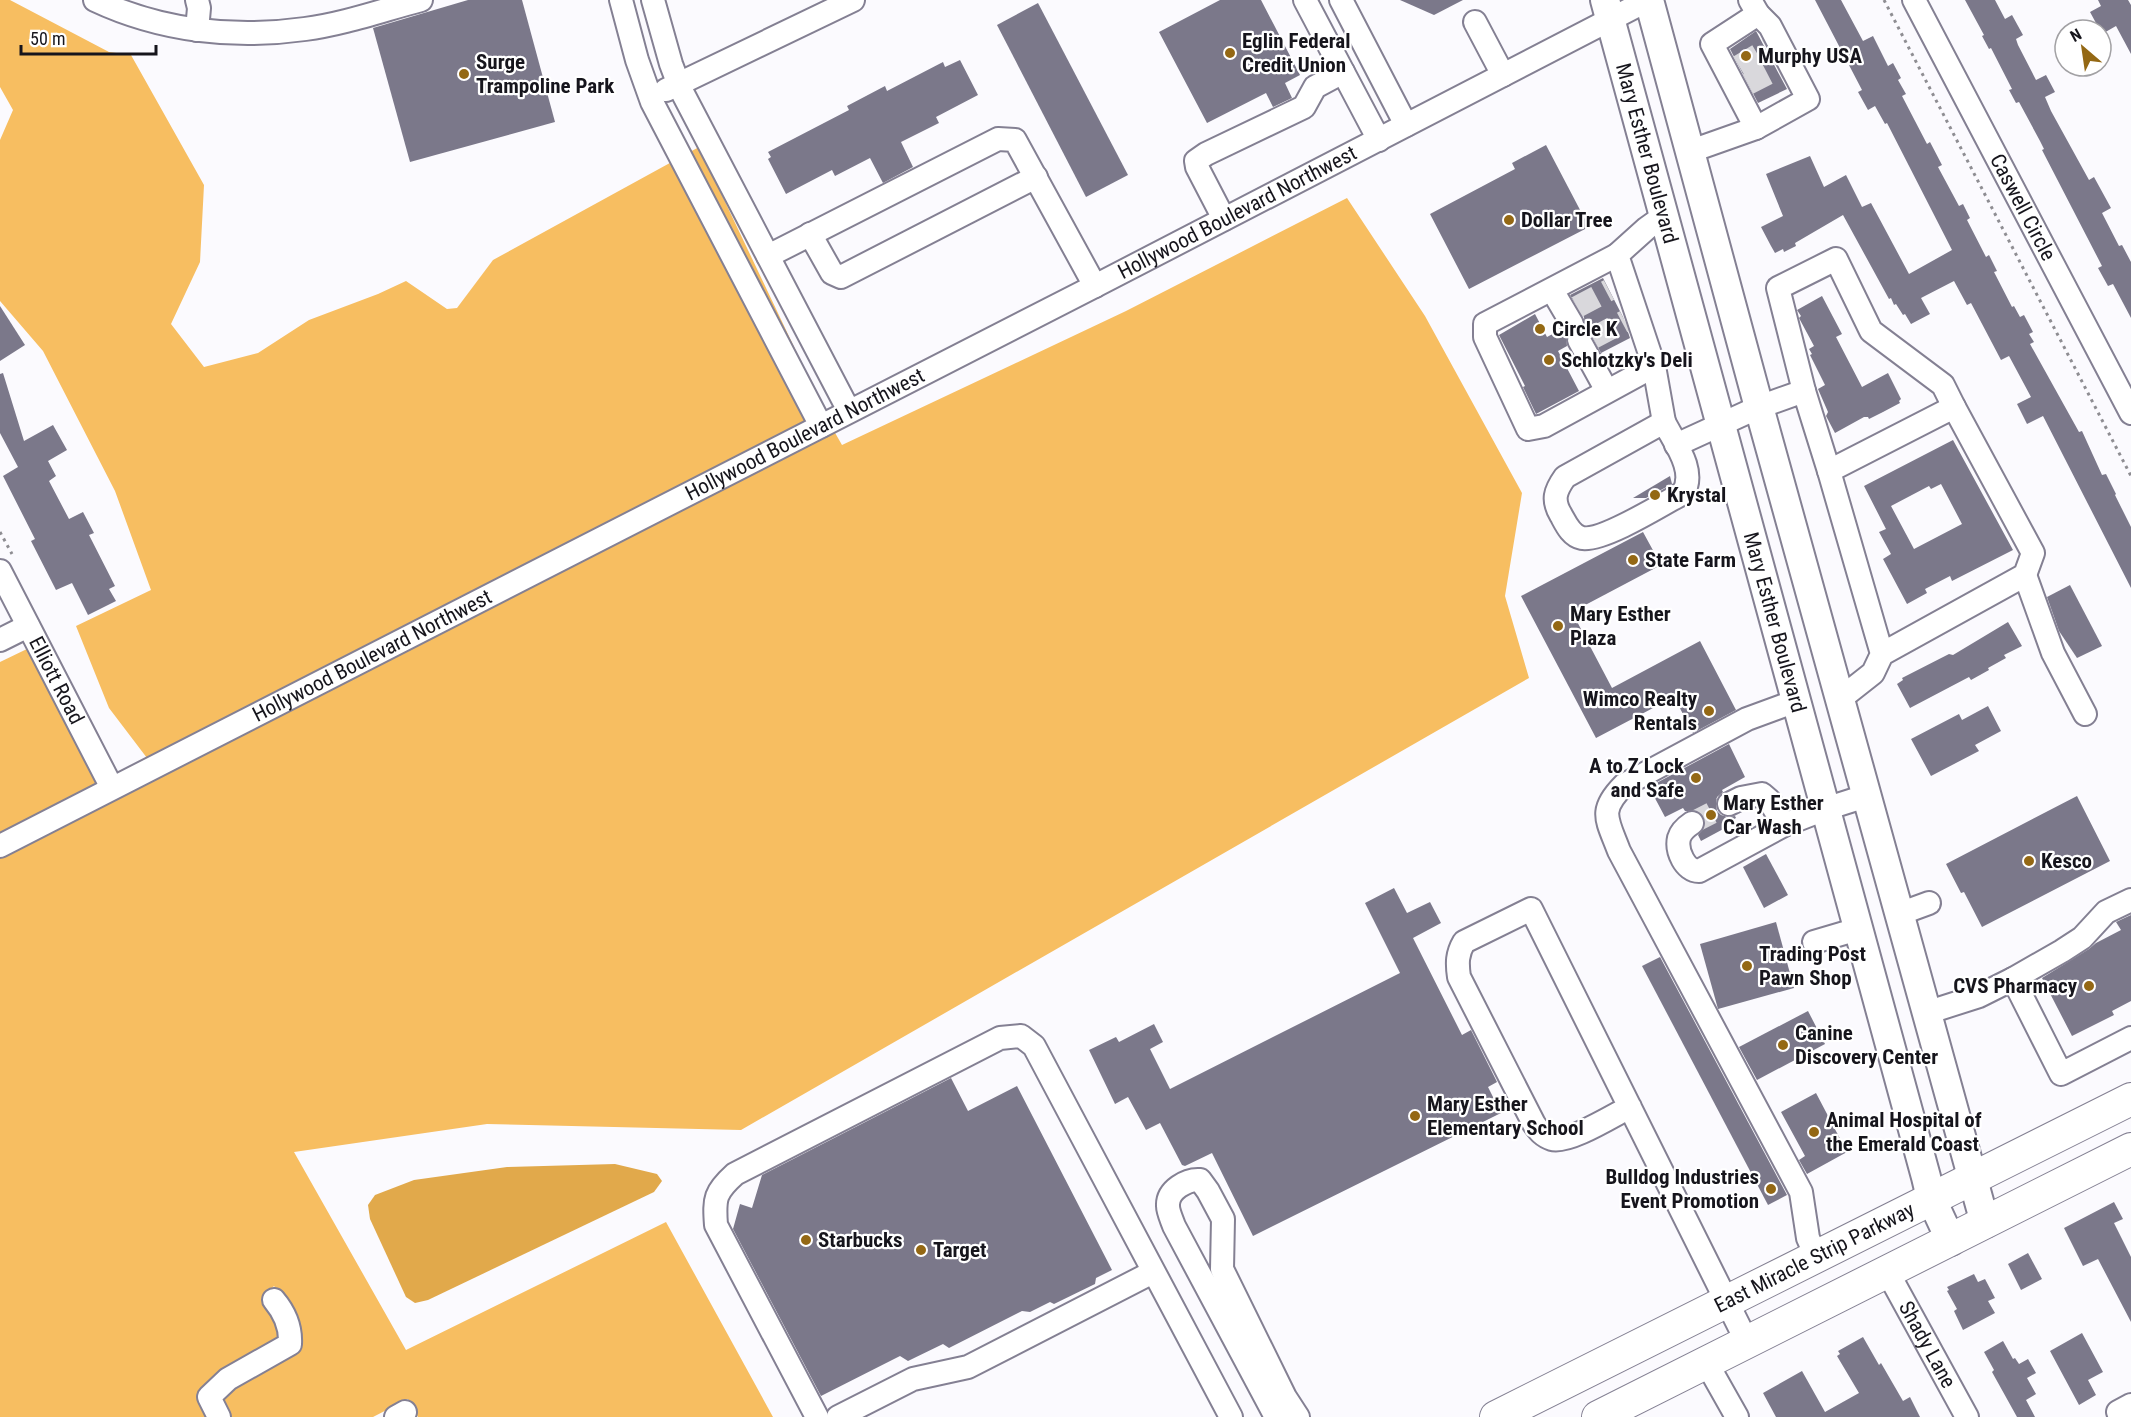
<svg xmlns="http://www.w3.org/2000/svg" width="2131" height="1417" viewBox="0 0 2131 1417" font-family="'Roboto Condensed',sans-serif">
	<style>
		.forest { fill: #f7be61 }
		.water { fill: #e1a94b }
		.building { fill: #7b788a; fill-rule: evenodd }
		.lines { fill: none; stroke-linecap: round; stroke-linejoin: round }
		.minor-tunnel { stroke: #d9d8dc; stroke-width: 22; stroke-dasharray: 22 11; stroke-linecap: butt }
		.minor-casing { stroke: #848093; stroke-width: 26 }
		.major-casing { stroke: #848093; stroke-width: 32 }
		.highway-casing { stroke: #848093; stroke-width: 34 }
		.path { stroke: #8e8d92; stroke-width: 3; stroke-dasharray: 3 4.5; stroke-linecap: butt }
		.minor { stroke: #fff; stroke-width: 22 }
		.major { stroke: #fff; stroke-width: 28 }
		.highway { stroke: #fff; stroke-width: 32 }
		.poi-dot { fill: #946814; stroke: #fff; stroke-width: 2 }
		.labels { text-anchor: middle; stroke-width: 4.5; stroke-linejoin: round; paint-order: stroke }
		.poi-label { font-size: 21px; font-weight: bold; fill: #16151c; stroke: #fff; text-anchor: start }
		.street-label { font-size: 21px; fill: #16151c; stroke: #fff }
	</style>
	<rect width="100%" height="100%" fill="#fbfafe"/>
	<g class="forest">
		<path d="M0,0h10l99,52 22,3 73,130 -4,77 -29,62 33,43 54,-14 51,-33 69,-26 28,-13 41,28 10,-1 36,-48 206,-113 126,265 -678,346 -38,-50 -33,-82 75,-36 -36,-99 -72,-140 -43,-50v-161l13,-30 -13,-23z"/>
		<path d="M1347,198l78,118 97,177 -17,103 24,82 -788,452 -254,-6 -193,28 112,198 260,-128 107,195h-355l-10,-18 -35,18h-144l-8,-17 13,-13 61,-34 -10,-54 -11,-13 -13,13 10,12 10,26 -59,32 -13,48h-209v-559l834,-427 8,14 284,-134z"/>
		<path d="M29,648l70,135 -99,52v-173z"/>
	</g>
	<path class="water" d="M615,1164l42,10 5,7 -8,11 -226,108 -13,3 -9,-6 -36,-78 -2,-14 7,-10 39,-15 93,-13z"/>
	<g class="building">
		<path d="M468,0h54l33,122 -145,40 -37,-134z"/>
		<path d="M1220,0h41l39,75 -15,8 7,15 -19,9 -7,-14 -59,30 -48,-91z"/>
		<path d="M1400,0h63l-29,15z"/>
		<path d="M1815,0h26l22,41 10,-5 15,30 5,-3 8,15 -3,2 8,14 -4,2 25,48 3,-2 12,23 -4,2 21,39 4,-2 7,14 -3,2 19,37 3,-2 8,16 -3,1 18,35 2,-1 6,11 4,-2 9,17 -4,2 5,8 -4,2 49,88 3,-1 20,44 4,-1 10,20 -1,1 16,32v61l-88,-172 -16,8 -10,-20 14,-7 -22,-41 -8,4 -30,-57 -4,2 -13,-24 -33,17 9,16 -19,10 -6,-10 -2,1 -7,-11 -2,1 -3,-7 -2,1 -46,-84 -48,28 1,3 -12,6 -1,-3 -8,4 -4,-7 -10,-19 22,-11 -17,-42 44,-18 14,31 22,-12 16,32 9,-4 38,71 43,-24 -65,-127 -2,1 -10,-18 -7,4 -10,-18 4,-2z"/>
		<path d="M1965,0h30l10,19 7,-4 11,20 -7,4 2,6 18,35 10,-5 9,17 -10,5 6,14 38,69 5,-3 17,31 -9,5 17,33 3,-1 9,17v56l-18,-34 -5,2 -10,-18 4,-2 -60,-116 2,-1 -4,-8 -21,-39 -3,1 -7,-13 3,-1 -21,-41 -2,1 -7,-13 2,-1z"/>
		<path d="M2098,0h30l3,5v49l-15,-28 -14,8 -12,-22 11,-6z"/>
		<path d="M1038,3l90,172 -42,22 -89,-172z"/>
		<path d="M1756,31l31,58 -29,14 -28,-54z"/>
		<path d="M960,60l18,35 -42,22 3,6 -38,19 12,25 -30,16 -13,-25 -35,18 -3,-6 -46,24 -18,-35 3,-2 -3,-5 81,-42 -2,-4 38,-20 2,5 56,-29 2,5z"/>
		<path d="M1546,145l43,82 -120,62 -39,-75 85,-45 -3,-6z"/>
		<path d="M1603,278l20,39 7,21 -29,15 -10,-19 -6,-6 -1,-11 -14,-22z"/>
		<path d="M1822,296l20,38 -6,3 26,50 26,-14 13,26 -2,2 1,2 -17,9 -14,7 -1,-2h-4l-29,16 -9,-17 2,-4 -10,-23 7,-4 -15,-30 2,-1 -3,-5 5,-3 -15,-28 2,-2 -4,-6z"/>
		<path d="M0,306l25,39 -25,16z"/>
		<path d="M1535,314l12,23 13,-7 6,6 1,10 -9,5 21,40 -43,23 -13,-27 2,-1 -26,-51z"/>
		<path d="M3,373l21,68 29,-16 14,25 -19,11 8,15 -7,5 20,38 14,-7 11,21 -5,2 26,51 -6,3 7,12 -28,14 -16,-32 -16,7 -25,-49 4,-2 -32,-63 15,-9 -18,-34v-59z"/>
		<path d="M1953,440l60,110 -61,31 -2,-5 -25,13 2,4 -20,11 -24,-45 8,-5 -12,-22 7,-3 -22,-43zM1941,484l21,40 -48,25 -23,-43 38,-20 2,3z"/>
		<path d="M1670,476l2,8 -26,14h-13z"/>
		<path d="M1643,532l18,33 -89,47 40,76 88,-47 36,69 -43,23 -19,-36 -78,41 -75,-142z"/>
		<path d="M2070,585l32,61 -25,12 -18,-27 -12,-34z"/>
		<path d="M2008,622l14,24 -18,9 2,3 -18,10 1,2 -18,10 -2,-3 -59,31 -13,-24 6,-4 -1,-2 47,-24 4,1z"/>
		<path d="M1988,706l13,25 -26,14 4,6 -48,25 -20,-37 48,-25 3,6z"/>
		<path d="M1729,744l16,33 -23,13 1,2 -6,5 -1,7 1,7 4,4 7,2 7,-1 1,2 -11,6 2,3 -26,14 -3,-6 6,-7 1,-7 -2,-6 -6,-4h-12l-2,-3 -18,9 -16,-30z"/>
		<path d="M2077,796l33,65 -128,66 -18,-35 -3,1 -15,-29z"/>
		<path d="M1766,854l22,41 -24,13 -21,-41z"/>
		<path d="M1394,888l13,25 23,-11 11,21 -28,15 49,97 9,-5 26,52 -9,5 13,26 -248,123 -41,-83 -27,13 -3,-1 -22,-42 -14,7 -18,-33 -13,7 -26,-54 27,-13 3,5 35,-18 9,18 -13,7 20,40 230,-116 -35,-70z"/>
		<path d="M2131,915v86l-19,10 2,4 -42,21 -30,-58 47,-29 7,-6 25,-13 -5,-8z"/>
		<path d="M1776,922l18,66 -76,21 -18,-65z"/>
		<path d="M1660,957l127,238 -19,10 -126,-239z"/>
		<path d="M1808,1011l17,33 -68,36 -18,-33z"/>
		<path d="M951,1078l17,33 49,-25 95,184 -16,8 -1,6 -41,20 -4,-2 -20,10 -8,-1 -73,37 -6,-4 -35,17 -8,-5 -79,40 -88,-167 7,-25 12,4 10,-33z"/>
		<path d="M1816,1093l31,59 -40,22 -8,-14 6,-4 -24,-44z"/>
		<path d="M2114,1202l9,17 -9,4 17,34v65l-33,-63 -15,7 -19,-38z"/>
		<path d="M2028,1253l14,26 -21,11 -13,-26z"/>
		<path d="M1974,1274l4,8 7,-3 10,19 -7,3 7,12 -32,17 -9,-19 3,-2 -10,-18 2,-1 -2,-3z"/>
		<path d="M2082,1333l21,39 -15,8 8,15 -17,10 -29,-54z"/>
		<path d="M1863,1337l16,28 2,-2 22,38 7,-4 10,20h-144l-13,-24 39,-22 23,41 34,-19 -22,-37 3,-2 -2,-3z"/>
		<path d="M2003,1341l10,18 2,-1 4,6 9,-5 8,14 -9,5 9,16 -10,6 9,17h-18l-25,-45 2,-2 -10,-18z"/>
	</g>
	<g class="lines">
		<g class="minor-tunnel">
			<path d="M1739,66l32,-19"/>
			<path d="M1748,84l33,-17"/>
			<path d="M1577,307l32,-17"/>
			<path d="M1593,338l32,-17"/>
			<path d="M1692,823l37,-19"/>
		</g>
		<g class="minor-casing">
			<g id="minor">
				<path d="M95,0c66,31 139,39 210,29 39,-5 78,-19 116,-29"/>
				<path d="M197,0l2,8 -2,22"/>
				<path d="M621,0l16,60 15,42 169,324"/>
				<path d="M653,0l18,64 9,24 169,323"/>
				<path d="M1305,0l74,140"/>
				<path d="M1341,0l65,125"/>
				<path id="s1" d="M1914,0l217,413"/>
				<path d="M1475,22l28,53"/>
				<path d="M666,90l187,-90"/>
				<path d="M1756,128l52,-29 -38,-73 -12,-12"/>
				<path d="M1691,151l65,-23 -44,-84 46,-30 -8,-14"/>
				<path d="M1664,216l-17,12 -30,27 37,111 10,56"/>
				<path d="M1224,219l-27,-52 -1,-6 10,-7 98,-47 11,-20 28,-15"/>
				<path d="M810,234l22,39 9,4 195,-100"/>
				<path d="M1617,255l-132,69v13l43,92 16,-3 110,-60"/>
				<path d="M768,256l230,-117 17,1 80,146"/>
				<path d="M1552,290l20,34"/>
				<path d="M1579,340l28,51"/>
				<path d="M1804,391l-26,-103 58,-29 35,72 72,54 11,22"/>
				<path d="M1664,422c10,20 33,49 19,71 -20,11 -81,49 -101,45 -11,-2 -16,-14 -21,-23 -9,-15 -6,-24 4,-38z"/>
				<path d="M1676,445l83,-38 45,-16 25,80"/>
				<path id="s2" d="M0,571l112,217"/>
				<path d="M2025,575l28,78 32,61"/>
				<path d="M0,640l28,-14"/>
				<path d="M1840,699l33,-26 9,-19 143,-79 8,-22 -79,-146 -125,64 53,183"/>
				<path d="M1796,701l-49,18 -123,66c-26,26 -17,34 -5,66l182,341 7,46 8,18"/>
				<path d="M1692,823c-6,4 -11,8 -13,15 -3,13 6,33 20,33l85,-46 -15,-25 -7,-6 -21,4 -12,6"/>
				<path d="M1784,825l41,-16 41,-13"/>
				<path id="s3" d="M0,846l1095,-560 553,-286"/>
				<path d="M1899,914l30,-11"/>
				<path d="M1814,942l44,-13"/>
				<path d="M2013,979l49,-28 20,-13 24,-26 25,-12"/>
				<path d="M1926,1013l53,-17 34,-17 48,95 70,-36"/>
				<path d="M1630,1107c-16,8 -62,37 -78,32 -9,-3 -13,-8 -18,-15l-75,-147c-2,-14 -2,-23 5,-35l67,-33 188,377 28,56"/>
				<path id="s4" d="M1887,1271l80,146"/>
				<path d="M1706,1362l31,55"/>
				<path d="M2118,1412l13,-7"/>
				<path d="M219,1417l-10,-20 19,-18 62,-35c1,-17 -5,-31 -16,-44"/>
				<path d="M396,1417l9,-5"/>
				<path d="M817,1417l-101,-192c-2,-27 -1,-33 19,-51l265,-136 21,-2 13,10 197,371"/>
				<path d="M838,1417l75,-38 55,-12 185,-95"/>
				<path d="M1276,1417l-102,-191c-2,-6 -6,-14 -6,-20 -1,-16 19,-27 32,-26l8,11 15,28 -1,50 63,128 13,20"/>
			</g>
		</g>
		<g class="major-casing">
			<g id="major">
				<path id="s5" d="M1605,0l321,1177 5,21 20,43"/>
				<path d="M1649,0l110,407 226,816"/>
			</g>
		</g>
		<g class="highway-casing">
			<g id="highway">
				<path id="s6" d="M1496,1417l635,-318"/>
				<path d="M1598,1417l533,-268"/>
			</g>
		</g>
		<g class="path">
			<path d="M1884,0l247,476"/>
			<path d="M0,532l12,22"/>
		</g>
		<use href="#minor" class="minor"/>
		<use href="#major" class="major"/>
		<use href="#highway" class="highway"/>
	</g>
	<g class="poi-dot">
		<circle cx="1230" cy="53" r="6"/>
		<circle cx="1746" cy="56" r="6"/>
		<circle cx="464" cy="74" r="6"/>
		<circle cx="1509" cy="220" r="6"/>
		<circle cx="1540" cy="329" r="6"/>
		<circle cx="1549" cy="360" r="6"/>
		<circle cx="1655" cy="495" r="6"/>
		<circle cx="1633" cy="560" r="6"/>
		<circle cx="1558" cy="626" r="6"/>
		<circle cx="1709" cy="711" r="6"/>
		<circle cx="1696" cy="778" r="6"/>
		<circle cx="1711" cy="815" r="6"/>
		<circle cx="2029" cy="861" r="6"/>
		<circle cx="1747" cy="966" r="6"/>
		<circle cx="2089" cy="986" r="6"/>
		<circle cx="1783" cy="1045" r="6"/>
		<circle cx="1415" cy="1116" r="6"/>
		<circle cx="1814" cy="1132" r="6"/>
		<circle cx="1771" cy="1189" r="6"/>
		<circle cx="806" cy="1240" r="6"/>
		<circle cx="921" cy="1250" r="6"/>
	</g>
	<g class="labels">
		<g class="poi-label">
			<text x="1242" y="48">Eglin Federal<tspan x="1242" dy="24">Credit Union</tspan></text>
			<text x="1758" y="63">Murphy USA</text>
			<text x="476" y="69">Surge<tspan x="476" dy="24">Trampoline Park</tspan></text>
			<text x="1521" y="227">Dollar Tree</text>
			<text x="1552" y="336">Circle K</text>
			<text x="1561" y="367">Schlotzky's Deli</text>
			<text x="1667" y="502">Krystal</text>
			<text x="1645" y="567">State Farm</text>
			<text x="1570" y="621">Mary Esther<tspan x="1570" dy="24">Plaza</tspan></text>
			<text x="1697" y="706" text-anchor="end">Wimco Realty<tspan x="1697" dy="24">Rentals</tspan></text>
			<text x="1684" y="773" text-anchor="end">A to Z Lock<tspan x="1684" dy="24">and Safe</tspan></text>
			<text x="1723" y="810">Mary Esther<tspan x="1723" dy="24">Car Wash</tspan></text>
			<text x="2041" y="868">Kesco</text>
			<text x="1759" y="961">Trading Post<tspan x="1759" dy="24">Pawn Shop</tspan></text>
			<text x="2077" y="993" text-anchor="end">CVS Pharmacy</text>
			<text x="1795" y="1040">Canine<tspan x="1795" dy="24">Discovery Center</tspan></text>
			<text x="1427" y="1111">Mary Esther<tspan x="1427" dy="24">Elementary School</tspan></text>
			<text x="1826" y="1127">Animal Hospital of<tspan x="1826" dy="24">the Emerald Coast</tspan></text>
			<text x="1759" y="1184" text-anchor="end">Bulldog Industries<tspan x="1759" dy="24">Event Promotion</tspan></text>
			<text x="818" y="1247">Starbucks</text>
			<text x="933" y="1257">Target</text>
		</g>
		<g class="street-label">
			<text dy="7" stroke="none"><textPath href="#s5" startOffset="159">Mary Esther Boulevard</textPath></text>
			<text dy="7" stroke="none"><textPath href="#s1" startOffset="234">Caswell Circle</textPath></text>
			<text dy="7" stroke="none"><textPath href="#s3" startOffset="1390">Hollywood Boulevard Northwest</textPath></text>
			<text dy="7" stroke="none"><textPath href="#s3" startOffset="904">Hollywood Boulevard Northwest</textPath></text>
			<text dy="7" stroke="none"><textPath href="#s5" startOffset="645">Mary Esther Boulevard</textPath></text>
			<text dy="7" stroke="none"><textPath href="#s3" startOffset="418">Hollywood Boulevard Northwest</textPath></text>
			<text dy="7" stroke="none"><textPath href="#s2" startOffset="123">Elliott Road</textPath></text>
			<text dy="7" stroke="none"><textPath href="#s6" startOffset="356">East Miracle Strip Parkway</textPath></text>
			<text dy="7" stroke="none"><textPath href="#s4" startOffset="84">Shady Lane</textPath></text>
		</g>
	</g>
	<g transform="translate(2083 48) rotate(331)"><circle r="28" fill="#ffffff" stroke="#a2a1a4" stroke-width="1.5"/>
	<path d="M0-4.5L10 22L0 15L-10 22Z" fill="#946814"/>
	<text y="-9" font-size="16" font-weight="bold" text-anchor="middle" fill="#16151c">N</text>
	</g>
	<path d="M21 45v9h135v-9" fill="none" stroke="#16151c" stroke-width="3"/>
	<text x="30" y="45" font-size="18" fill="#16151c" stroke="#ffffff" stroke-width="4.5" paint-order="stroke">50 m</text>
</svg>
